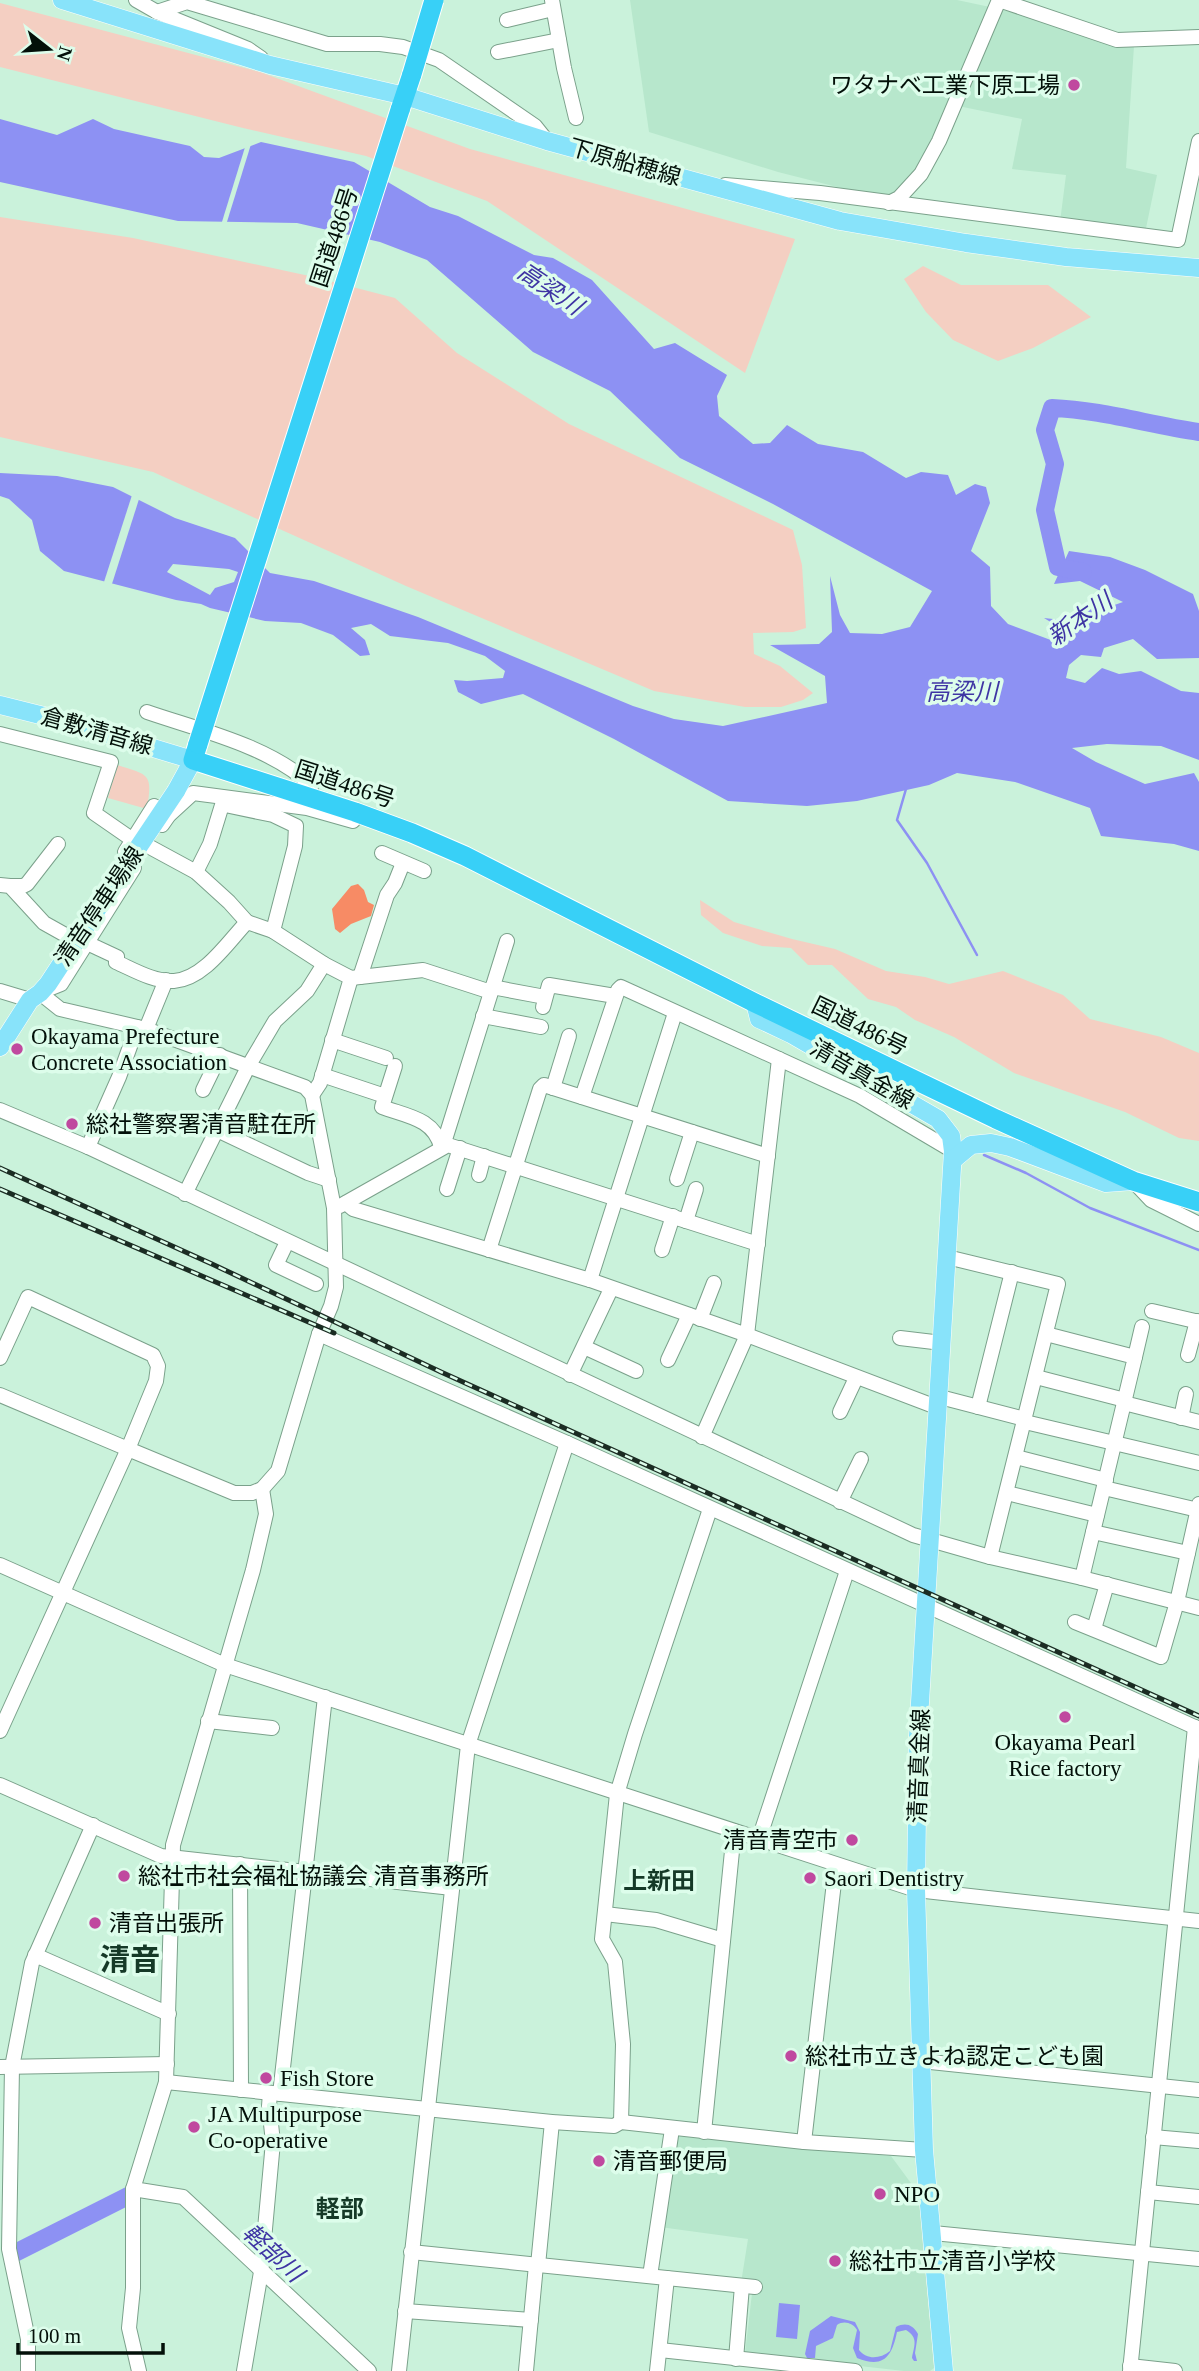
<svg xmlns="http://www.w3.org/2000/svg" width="1199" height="2371" viewBox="0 0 1199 2371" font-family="'Times New Roman','Noto Sans JP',serif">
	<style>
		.built { fill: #b7e7cc }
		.green { fill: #f4cfc2 }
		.forest { fill: #f78b65 }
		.water { fill: #8d91f3; fill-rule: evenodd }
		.pier { fill: #caf2db }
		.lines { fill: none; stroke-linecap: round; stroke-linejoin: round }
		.stream { stroke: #8d91f3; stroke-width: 2.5 }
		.river { stroke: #8d91f3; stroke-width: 18 }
		.minor-casing { stroke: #7ba18b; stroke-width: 16 }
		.major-casing { stroke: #fff; stroke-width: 19 }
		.highway-casing { stroke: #fff; stroke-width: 21 }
		.minor { stroke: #fff; stroke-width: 14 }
		.major { stroke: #88e3fa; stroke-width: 18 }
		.highway { stroke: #38d0f7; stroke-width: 19 }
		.rail-casing { stroke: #1b2c23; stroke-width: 5 }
		.rail { stroke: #ddfdeb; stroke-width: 2.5; stroke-dasharray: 8; stroke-linecap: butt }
		.major-bridge-casing { stroke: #fff; stroke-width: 19; stroke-linecap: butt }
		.highway-bridge-casing { stroke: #fff; stroke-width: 21; stroke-linecap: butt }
		.major-bridge { stroke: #88e3fa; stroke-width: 18 }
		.highway-bridge { stroke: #38d0f7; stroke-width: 19 }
		.poi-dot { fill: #c0499f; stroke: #ddfdeb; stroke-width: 2.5 }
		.labels { text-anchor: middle; stroke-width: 7; stroke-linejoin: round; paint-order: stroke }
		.poi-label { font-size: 23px; fill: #031009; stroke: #ddfdeb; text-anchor: start }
		.street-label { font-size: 23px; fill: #031009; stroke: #ddfdeb }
		.water-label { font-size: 24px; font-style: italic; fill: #3f35a4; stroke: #ddfdeb }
		.neighbourhood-label { font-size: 24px; font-weight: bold; fill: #153927; stroke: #ddfdeb }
		.district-label { font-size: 30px; font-weight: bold; fill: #153927; stroke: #ddfdeb }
	</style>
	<rect width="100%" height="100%" fill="#caf2db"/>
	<g class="built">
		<path d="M630,0h327l33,7 -66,156 -31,33 -44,-6 -71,-18 -129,-40z"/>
		<path d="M1000,9l134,37 -8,122 31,7 -12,58 -85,-11 6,-47 -54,-6 10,-50 -64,-13z"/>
		<path d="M676,2136l215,20 28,38 15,174 -4,3h-26l-159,-18 8,-68 -12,-2 7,-44 -88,-12z"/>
	</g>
	<g class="green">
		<path d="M0,3l260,69 210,77 325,90 -50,134 -258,-172 -121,-45 -123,-28 -243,-61z"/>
		<path d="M0,217l133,21 181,39 81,21 62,55 112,71 224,106 9,35 4,63 -13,4 -40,1 1,21 26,12 33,27 -10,7 -22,7h-36l-91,-16 -248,-105 -253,-114 -153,-35z"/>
		<path d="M923,266l38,19h87l43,32 -58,31 -35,13 -45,-21 -27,-28 -22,-33z"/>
		<path d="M117,765c32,10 36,8 30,44l-39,-11z"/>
		<path d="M700,900l34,22 58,17 43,10 51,22 39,6 24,7 54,-13 60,24 27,24 71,18 38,16v88l-20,-3 -54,-26 -111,-39 -60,-36 -39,-17 -19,-13 -28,-8 -36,-34h-24l-17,-17 -29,-2 -39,-13 -22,-18z"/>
	</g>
	<path class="forest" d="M358,884l6,6 4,12 6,3 -3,11 -20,8 -11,9 -5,-4 -3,-20 19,-23z"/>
	<g class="water">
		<path d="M0,119l57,16 36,-16 21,10 76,17 14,11 15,1 42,-16 93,20 76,45 28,9 76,39 19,3 39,22 62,69 21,-6 52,32 -10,21 2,20 34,28 17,-1 17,-18 31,19 45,8 43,26 15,-6 27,3 8,20 19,-11 11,3 4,16 -19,48 19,16 1,39 17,18 48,18 6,-13 -18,-11 45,5 -4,-15 15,2 23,-8 -43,-21 -26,3 15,-33 41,6 35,13 48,24 6,17v47l-42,1 -24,-20 -29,9 -3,9 -20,-2 -12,10 -3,13 19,5 17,-15 17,6 22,-3 40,20 18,2v67l-38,-14 -54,-2 -35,4 24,14 49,22 49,-11 5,9v69l-25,-7 -73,-8 -11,-28 -75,-26 -58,-9 -28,12 -72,16 -50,5 -79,-5 -114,-62 -91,-45 -42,10 -23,-12 -4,-12 13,1 36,-3 2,-7 -20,-15 -37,-13 -58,-7 -19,-12 -20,4 14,12 5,15 -10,1 -27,-21 -32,-12 -36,-2 -55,-13 -9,-4 -25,-4 -112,-29 -24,-20 -8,-31 -23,-21 -9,-3v-23l57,3 56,11 62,31 60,20 35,35 44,8 104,36 215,89 41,13 49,7 104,-23 -2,-27 -55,-31 49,-1 13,-12 -2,-56 10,39 10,18 32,1 28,-7 22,-36 -159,-87 -93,-46 -70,-67 -77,-39 -106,-92 -47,-18 -83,-19 -119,-2 -178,-39zM173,564l56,5 9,3 -4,10 -19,6 -5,7 -43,-23z"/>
		<path d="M779,2303l21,2 -3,34 -21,-2z"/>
		<path d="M831,2316l24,6 5,10 -1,18c8,10 21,9 31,1l6,-24c10,-5 17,-2 22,7l-3,19 2,8h-3l-2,-3c2,-12 7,-20 -6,-28l-9,2c-5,24 -13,37 -40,26l-4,-10 4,-18c-4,-7 -13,-10 -20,-5l-4,13 -17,8 -1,12h-8l-2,-4 5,-23z"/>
	</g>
	<g class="pier">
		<path d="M252,141l-26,84h-5l25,-81z"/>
		<path d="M133,492l7,4 -29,91 -8,-2z"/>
	</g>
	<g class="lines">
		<g class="stream">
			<path d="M906,789l-9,31 30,43 50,92"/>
			<path d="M984,1155l42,18 64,35 109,42"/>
		</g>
		<g class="river">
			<path d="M1083,572l-25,-5 -13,-57 10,-46 -10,-34 7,-22c50,2 98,17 147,24"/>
			<path d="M15,2253l115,-58"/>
		</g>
		<g class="minor-casing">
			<g id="minor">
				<path d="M136,0l21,12 91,37 13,9"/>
				<path d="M552,0l12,68 12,50"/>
				<path d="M999,0l118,40 82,-3"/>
				<path d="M157,12l30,-10 140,42h53l23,3 36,13 96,66 12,15"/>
				<path d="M507,20l46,-11"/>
				<path d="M498,52l61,-12"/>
				<path d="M725,185l95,8 358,47 21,-99"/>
				<path d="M889,203l10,-5 22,-24 18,-33 60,-141"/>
				<path d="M147,712c52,18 123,34 164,73l-1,12"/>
				<path d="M0,734l111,28 -17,51 39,27"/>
				<path d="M225,805l48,10 23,11 -1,20 -22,85 51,33 27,14 -31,105 -8,12"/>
				<path d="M162,825l7,-10 24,-22 114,15 46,13"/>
				<path d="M148,846l48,26 33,30 18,20"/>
				<path d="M125,852l29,-46 15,9"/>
				<path d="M382,853l42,18"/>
				<path d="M196,872l14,-28 12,-39"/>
				<path d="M0,885l10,1 34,37 25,14"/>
				<path d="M10,886h13l4,-2 31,-40"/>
				<path d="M87,943l30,14 -1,5c18,8 38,20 58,19 30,-2 54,-39 73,-59l26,9"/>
				<path d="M360,977l27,-82 8,-12 8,-20"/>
				<path d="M351,978l72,-8 68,22"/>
				<path d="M492,987l53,10"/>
				<path d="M0,991l30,9"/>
				<path d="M41,992l20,-8 73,-116"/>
				<path d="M543,1007l6,-22 66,11"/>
				<path d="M483,1016l58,11"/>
				<path d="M146,1029l20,-49"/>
				<path d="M332,1040l54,18"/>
				<path d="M395,1066l-13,41c24,9 52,11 59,40"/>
				<path d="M322,1075l63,21"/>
				<path d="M553,1088l16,-52"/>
				<path d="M203,1090l17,-35"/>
				<path d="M582,1097l36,-107 3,-3 239,109 93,55"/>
				<path d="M0,1110l88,37 825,388 77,22 92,21 117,30"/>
				<path d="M217,1130l91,43 21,7"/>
				<path d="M443,1146l64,-205"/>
				<path d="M88,1147l31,-70 18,-50"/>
				<path d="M479,1175l5,-19"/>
				<path d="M677,1179l15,-47"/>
				<path d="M1134,1182l17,18 48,24"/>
				<path d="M447,1189l13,-41"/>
				<path d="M185,1194l64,-129 26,-44 32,-30 17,-27"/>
				<path d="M346,1203l7,6 237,71 157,55 192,73"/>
				<path d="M340,1206l108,-61 310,99"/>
				<path d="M686,1221l10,-32"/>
				<path d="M287,1242l-11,23 40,19"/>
				<path d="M489,1250l51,-161 4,-4 224,71"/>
				<path d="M662,1250l11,-34"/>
				<path d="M947,1257l111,27 -68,273"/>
				<path d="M590,1280l85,-267"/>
				<path d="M1152,1311l47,11"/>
				<path d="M700,1319l14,-36"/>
				<path d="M319,1334l248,109 632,286"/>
				<path d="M1046,1334l89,23 -53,221"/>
				<path d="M900,1338l42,5"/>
				<path d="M584,1347l52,24"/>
				<path d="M1188,1355l9,-34"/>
				<path d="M1135,1357l7,-30"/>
				<path d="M0,1358l28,-61 125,58 5,11 -2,15 -28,68 -128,-54"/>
				<path d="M668,1360l21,-45"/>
				<path d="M570,1375l41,-86"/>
				<path d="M1036,1377l89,23"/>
				<path d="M940,1397l85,22"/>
				<path d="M1124,1403l75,19"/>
				<path d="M978,1407l34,-135"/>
				<path d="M840,1412l16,-34"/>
				<path d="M1181,1418l5,-24"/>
				<path d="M1025,1422l174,41"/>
				<path d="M702,1437l45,-102 32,-276"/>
				<path d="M1016,1457l90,23"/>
				<path d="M1104,1488l94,22"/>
				<path d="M1007,1493l90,22"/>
				<path d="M840,1502l21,-43"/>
				<path d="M1093,1532l95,21"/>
				<path d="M0,1565l225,100 691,225 283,31"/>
				<path d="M1075,1622l86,35 16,-55 22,-98"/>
				<path d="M1094,1629l13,-45"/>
				<path d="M208,1721l64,7"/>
				<path d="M0,1731l128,-282 106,44h18l10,-4 16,-18 41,-137 12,-28 5,-19 -2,-79 -22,-113 -7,-8 -159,-58 -86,-20 -20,-16"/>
				<path d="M0,1785l161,71 291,32"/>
				<path d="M759,1839l88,-268"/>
				<path d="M240,1864l1,226"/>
				<path d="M605,1914l51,6 67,20"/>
				<path d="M35,1955l134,59"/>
				<path d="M921,2061l278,29"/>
				<path d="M0,2067l167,-3"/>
				<path d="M166,2082l386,40 62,4 7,-4 183,20 120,8"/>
				<path d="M280,2094l45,-397"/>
				<path d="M621,2122l2,-78 -8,-82 -13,-23 15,-145 18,-60 75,-225"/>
				<path d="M704,2132l30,-301"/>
				<path d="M1153,2137l46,4"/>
				<path d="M804,2142l32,-277"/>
				<path d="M133,2189l50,8 186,174"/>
				<path d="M1148,2192l51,5"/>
				<path d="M933,2233l266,26"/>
				<path d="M411,2252l344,35"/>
				<path d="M538,2265l14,-143"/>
				<path d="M650,2276l22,-147"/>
				<path d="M405,2311l126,9"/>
				<path d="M660,2350l195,21"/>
				<path d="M736,2359l6,-73"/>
				<path d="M1130,2366l45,5"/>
				<path d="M28,2371v-32l-19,-90 3,-182 20,-104 61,-138"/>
				<path d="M139,2371l-10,-43 4,-40v-99l33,-107 7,-237 80,-275 13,-56 -4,-25"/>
				<path d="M244,2371l17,-99 12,-130 -4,-36 1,-13"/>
				<path d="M399,2371l69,-626 99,-302"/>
				<path d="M526,2371l10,-106"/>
				<path d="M657,2371l10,-93"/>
				<path d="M1130,2371l65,-644"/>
			</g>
		</g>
		<g class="major-casing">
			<g id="major">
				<path d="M62,0l208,65 135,31 142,45 293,80 126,22 100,14 133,11"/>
				<path d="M0,705l64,16 129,39 -17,31"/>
				<path d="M755,1003l4,16 32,15 147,85 13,17 2,15 -35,585 -2,154 8,260 20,221"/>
				<path d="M0,1047l30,-47 10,-7 8,-9 65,-99"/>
				<path d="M953,1160l18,-15 20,-2 19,4 96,36 27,-2"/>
			</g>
		</g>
		<g class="highway-casing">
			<g id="highway">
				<path d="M400,110l12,-36"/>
				<path d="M198,744l-5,16 162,52 57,21 53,23 290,147 241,116 137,62 66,21"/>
			</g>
		</g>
		<use href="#minor" class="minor"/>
		<use href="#major" class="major"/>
		<use href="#highway" class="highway"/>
		<g class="rail-casing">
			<g id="rail">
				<path d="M0,1168l212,96 229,108 758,344"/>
				<path d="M0,1189l334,144"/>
			</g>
		</g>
		<use href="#rail" class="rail"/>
		<g class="major-bridge-casing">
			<path id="major-bridge" d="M113,885l63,-94"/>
		</g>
		<g class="highway-bridge-casing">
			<g id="highway-bridge">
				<path d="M412,74l22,-74"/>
				<path d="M198,744l202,-634"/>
			</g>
		</g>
		<use href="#major-bridge" class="major-bridge"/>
		<use href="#highway-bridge" class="highway-bridge"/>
	</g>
	<g class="poi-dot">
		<circle cx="1074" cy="85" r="7"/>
		<circle cx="17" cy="1049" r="7"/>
		<circle cx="72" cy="1124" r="7"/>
		<circle cx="1065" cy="1717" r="7"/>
		<circle cx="852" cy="1840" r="7"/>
		<circle cx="124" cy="1876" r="7"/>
		<circle cx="810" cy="1878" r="7"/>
		<circle cx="95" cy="1923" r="7"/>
		<circle cx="791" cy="2056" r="7"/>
		<circle cx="266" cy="2078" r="7"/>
		<circle cx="194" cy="2127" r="7"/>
		<circle cx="599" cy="2161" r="7"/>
		<circle cx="880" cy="2194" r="7"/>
		<circle cx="835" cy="2261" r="7"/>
	</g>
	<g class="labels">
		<g class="poi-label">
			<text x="1060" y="93" text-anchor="end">ワタナベ工業下原工場</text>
			<text x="31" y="1044">Okayama Prefecture<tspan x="31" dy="26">Concrete Association</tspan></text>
			<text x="86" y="1132">総社警察署清音駐在所</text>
			<text x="1065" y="1750" text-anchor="middle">Okayama Pearl<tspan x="1065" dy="26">Rice factory</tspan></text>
			<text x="838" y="1848" text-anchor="end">清音青空市</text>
			<text x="138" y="1884">総社市社会福祉協議会 清音事務所</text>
			<text x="824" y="1886">Saori Dentistry</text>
			<text x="109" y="1931">清音出張所</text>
			<text x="805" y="2064">総社市立きよね認定こども園</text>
			<text x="280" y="2086">Fish Store</text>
			<text x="208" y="2122">JA Multipurpose<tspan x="208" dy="26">Co-operative</tspan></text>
			<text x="613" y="2169">清音郵便局</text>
			<text x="894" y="2202">NPO</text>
			<text x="849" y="2269">総社市立清音小学校</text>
		</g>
		<g class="street-label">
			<text transform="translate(625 162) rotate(16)" y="8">下原船穂線</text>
			<text transform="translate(334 237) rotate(-72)" y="8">国道486号</text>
			<text transform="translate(97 731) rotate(16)" y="8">倉敷清音線</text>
			<text transform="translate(345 784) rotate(18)" y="8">国道486号</text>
			<text transform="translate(99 906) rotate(-56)" y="8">清音停車場線</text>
			<text transform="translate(860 1026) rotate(26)" y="8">国道486号</text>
			<text transform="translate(862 1074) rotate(30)" y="8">清音真金線</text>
			<text transform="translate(919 1766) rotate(-88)" y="8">清音真金線</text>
		</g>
		<g class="water-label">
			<text transform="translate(550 289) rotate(34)" y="8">高梁川</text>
			<text transform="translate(1080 619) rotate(-35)" y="8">新本川</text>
			<text x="962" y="700">高梁川</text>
			<text transform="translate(273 2253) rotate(43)" y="8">軽部川</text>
		</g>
		<g class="neighbourhood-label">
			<text x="659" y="1889">上新田</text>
			<text x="340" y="2217">軽部</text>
		</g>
		<g class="district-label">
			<text x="130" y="1970">清音</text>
		</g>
	</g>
	<g transform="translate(49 49) rotate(107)" stroke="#ddfdeb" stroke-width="5" paint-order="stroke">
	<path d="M0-5L12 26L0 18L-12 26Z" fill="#031009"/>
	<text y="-10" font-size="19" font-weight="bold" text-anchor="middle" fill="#031009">N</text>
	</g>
	<path d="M18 2343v10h145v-10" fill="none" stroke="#031009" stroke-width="3.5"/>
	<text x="28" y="2343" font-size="21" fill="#031009" stroke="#ddfdeb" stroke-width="5" paint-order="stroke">100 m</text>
</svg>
